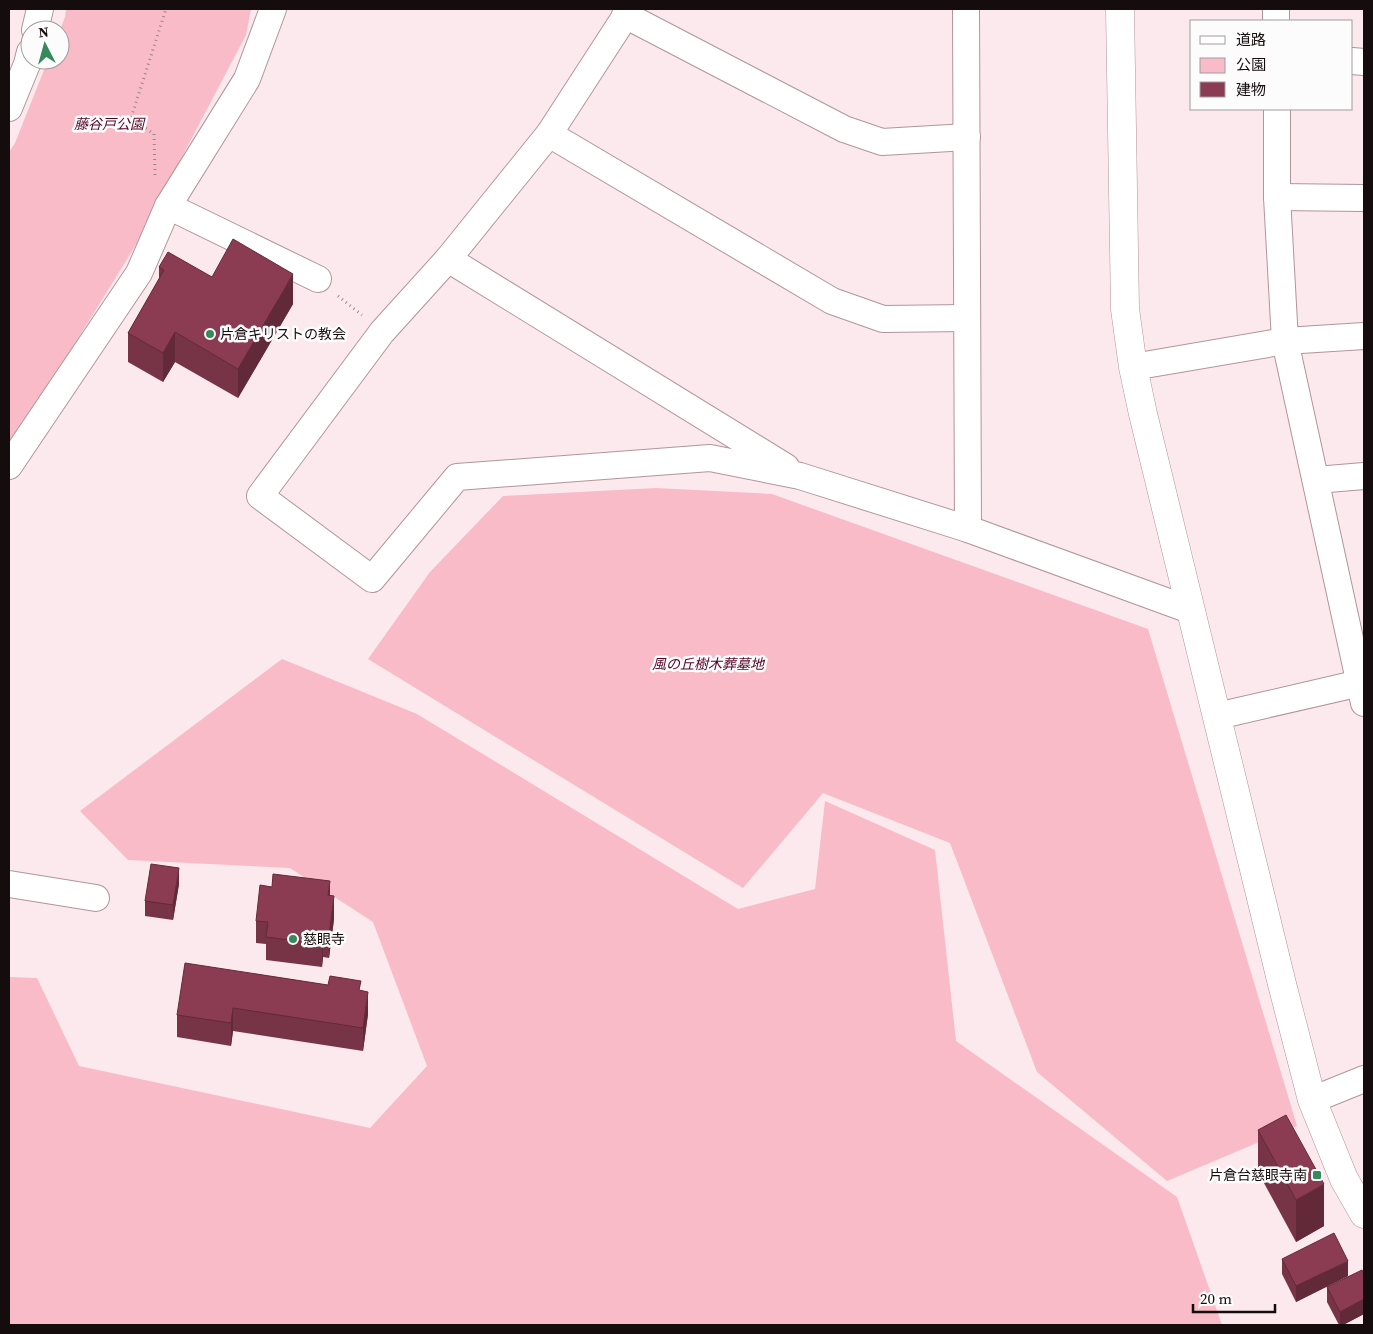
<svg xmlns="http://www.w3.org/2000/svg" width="1373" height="1334" viewBox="0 0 1373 1334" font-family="'Source Serif 4','Noto Sans JP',serif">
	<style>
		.green { fill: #f8bbc7 }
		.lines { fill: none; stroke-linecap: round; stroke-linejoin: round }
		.minor-casing { stroke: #b1959a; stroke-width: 28 }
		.tertiary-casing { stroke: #b1959a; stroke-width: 29 }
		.path { stroke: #97888b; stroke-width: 3; stroke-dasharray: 1 4; stroke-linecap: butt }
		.minor { stroke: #fff; stroke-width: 26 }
		.tertiary { stroke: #fff; stroke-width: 28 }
		.wall { fill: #783447 }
		.shaded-wall { fill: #622a39 }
		.building { fill: #8c3c52; stroke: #622a39 }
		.poi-dot { fill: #37885a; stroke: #fcfcfc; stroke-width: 2 }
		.labels { text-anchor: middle; stroke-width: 5; stroke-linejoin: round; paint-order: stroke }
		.park-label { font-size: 14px; font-style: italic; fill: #540423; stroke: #fcfcfc }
		.poi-label { font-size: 14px; fill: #150c0e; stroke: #fcfcfc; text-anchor: start }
	</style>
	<rect width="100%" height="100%" fill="#fce9ed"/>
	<g class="green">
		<path d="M66,9h185l-5,26 -112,213 -78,126 -47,72v-294l6,-9 33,-83h12v-30l5,-13z"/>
		<path d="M656,488l116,6 376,135 149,497 -130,55 -130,-109 -87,-229 -127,-50 -80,95 -375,-229 62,-87 73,-76z"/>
		<path d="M282,659l135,55 321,195 77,-20 10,-88 110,49 21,191 221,156 45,128h-1213v-348l28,1 42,88 291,62 57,-62 -54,-144 -83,-54 -162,-8 -48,-49z"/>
	</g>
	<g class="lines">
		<g class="minor-casing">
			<g id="minor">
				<path d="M630,9l-81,125 -101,125 -66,73 -122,164 112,83 85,-102 253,-19 90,18 168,53 222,81"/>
				<path d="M966,9l2,520"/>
				<path d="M1276,9v12"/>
				<path d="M625,15l219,114 38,13 85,-5"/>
				<path d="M35,30l5,-21"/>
				<path d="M1352,61l12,1"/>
				<path d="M9,108l18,-44 3,-12"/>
				<path d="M1277,109v88l8,144 79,362"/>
				<path d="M549,134l283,167 51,18 83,-1"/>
				<path d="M1277,197l87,1"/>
				<path d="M168,206l150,73"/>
				<path d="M448,259l338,208"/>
				<path d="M1133,367l152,-26 79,-5"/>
				<path d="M9,466l130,-193 29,-67 79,-127 26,-70"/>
				<path d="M1316,480l48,-4"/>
				<path d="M1217,716l143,-33"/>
				<path d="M9,884l87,14"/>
				<path d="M1312,1100l52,-21"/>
			</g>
		</g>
		<g class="tertiary-casing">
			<path id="tertiary" d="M1120,9l5,300 8,58 10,47 139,570 30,116 32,79 20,35"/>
		</g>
		<g class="path">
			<path d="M155,175l-1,-41 -23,-16 35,-109"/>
			<path d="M338,296l24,19"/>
		</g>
		<use href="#minor" class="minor"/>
		<use href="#tertiary" class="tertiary"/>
	</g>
	<g class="wall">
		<path d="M159,267l53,10 81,27 -55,94 -63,-36 -12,20 -35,-20v-29l31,-54z"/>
		<path d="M179,884l-6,36 -28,-4v-15z"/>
		<path d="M330,896l4,23 -5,39 -6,-1 -1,10 -56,-7v-16l-10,-1v-22z"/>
		<path d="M361,991l7,23 -5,37 -130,-20 -2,15 -54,-9v-22z"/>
		<path d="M1258,1130l66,96 -28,16 -38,-70z"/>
		<path d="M1282,1259l66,17 -52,26 -14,-28z"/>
		<path d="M1364,1274v40l-21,11h-4l-12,-23v-15z"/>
	</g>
	<g class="shaded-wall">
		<path d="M293,274v30l-55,94v-29z"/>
		<path d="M175,332v30l-12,20v-29z"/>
		<path d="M179,868v16l-6,36v-15z"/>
		<path d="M330,881v23l-2,-9z"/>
		<path d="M334,896v23l-5,39v-23z"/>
		<path d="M323,934v23l-1,10v-23z"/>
		<path d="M368,992v22l-5,37v-23z"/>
		<path d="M233,1008v23l-2,15v-23z"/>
		<path d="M1324,1184v42l-28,16v-42z"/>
		<path d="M1348,1261v15l-52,26v-16z"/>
		<path d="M1364,1299v15l-21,11h-3v-13z"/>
	</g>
	<g class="building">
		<path d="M233,239l60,35 -55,95 -63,-37 -12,21 -35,-20 36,-63 -5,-3 9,-15 44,25z"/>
		<path d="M151,864l28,4 -6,37 -28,-4z"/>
		<path d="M273,874l57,7 -2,14 6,1 -5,39 -6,-1 -1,10 -56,-7 2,-15 -12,-1 4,-36 12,2z"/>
		<path d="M185,963l143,22 2,-9 31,5 -2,9 9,2 -5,36 -130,-20 -2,15 -54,-8z"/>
		<path d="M1286,1115l38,69 -28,16 -38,-70z"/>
		<path d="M1334,1233l14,28 -52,25 -14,-27z"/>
		<path d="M1362,1270l2,4v25l-24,13 -13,-25z"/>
	</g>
	<g class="poi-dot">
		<circle cx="210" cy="334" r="5"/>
		<circle cx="293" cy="939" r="5"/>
		<rect x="1312" y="1170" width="10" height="10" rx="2.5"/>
	</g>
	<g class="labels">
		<g class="park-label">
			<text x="109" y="129">藤谷戸公園</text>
			<text x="708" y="669">風の丘樹木葬墓地</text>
		</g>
		<g class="poi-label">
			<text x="220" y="339">片倉キリストの教会</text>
			<text x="303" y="944">慈眼寺</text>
			<text x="1307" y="1180" text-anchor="end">片倉台慈眼寺南</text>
		</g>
	</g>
	<rect width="1373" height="1334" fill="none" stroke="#150c0e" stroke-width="20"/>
	<rect x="1190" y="20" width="162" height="90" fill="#fcfcfc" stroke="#a09c9d"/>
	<rect x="1200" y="36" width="25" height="8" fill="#ffffff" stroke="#a09c9d"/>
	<text x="1236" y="45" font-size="15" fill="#150c0e">道路</text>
	<rect x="1200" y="58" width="25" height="15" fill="#f8bbc7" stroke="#a09c9d"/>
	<text x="1236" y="70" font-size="15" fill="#150c0e">公園</text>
	<rect x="1200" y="82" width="25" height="15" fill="#8c3c52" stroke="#a09c9d"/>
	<text x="1236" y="95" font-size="15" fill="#150c0e">建物</text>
	<g transform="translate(45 45) rotate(354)"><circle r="24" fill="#fcfcfc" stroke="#a09c9d"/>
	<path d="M0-4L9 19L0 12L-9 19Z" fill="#37885a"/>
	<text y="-8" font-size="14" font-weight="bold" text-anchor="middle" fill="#150c0e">N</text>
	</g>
	<path d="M1193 1304v8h82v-8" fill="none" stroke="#150c0e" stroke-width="2.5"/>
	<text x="1200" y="1304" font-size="15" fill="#150c0e" stroke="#fcfcfc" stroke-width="4" paint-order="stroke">20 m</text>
</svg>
